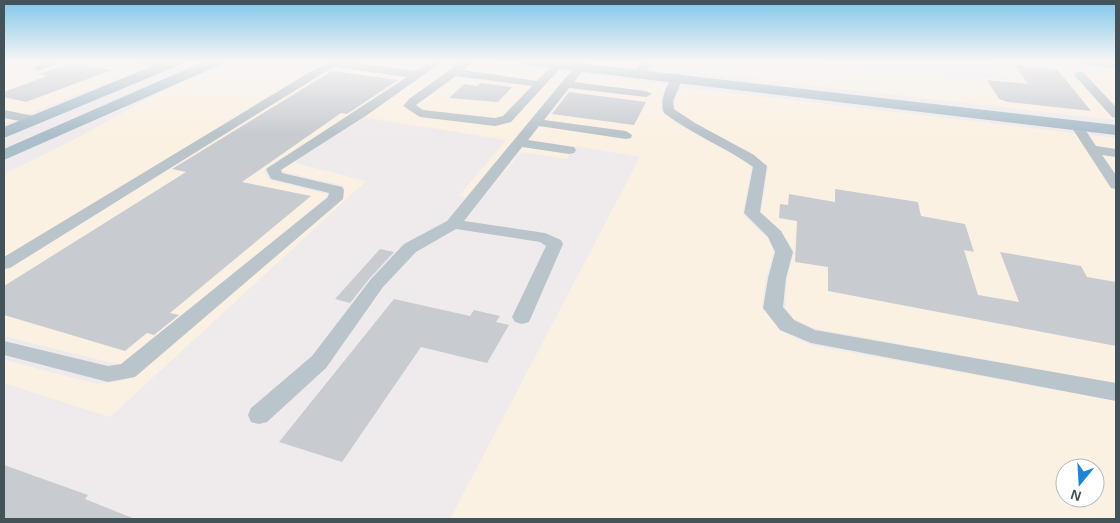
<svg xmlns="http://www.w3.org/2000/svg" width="1120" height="523" viewBox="0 0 1120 523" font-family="Arial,sans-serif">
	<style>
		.commercial { fill: #fbf1e3; fill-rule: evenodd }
		.building { fill: #c8ccd1 }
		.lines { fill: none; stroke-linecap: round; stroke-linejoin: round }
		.minor { fill: #bac5cb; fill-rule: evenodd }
		.major { fill: #abbfcb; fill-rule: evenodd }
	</style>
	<rect width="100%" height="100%" fill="#efebec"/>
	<g class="commercial">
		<path d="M4,61h156l-156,63z"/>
		<path d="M224,61h208l-74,50 -91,56 -3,4 5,9 58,14 -1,4 -201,165 -8,1 -113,-28v-162l69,-34 113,-62z"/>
		<path d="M444,61h33l93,12 -104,124 -7,-1 47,-56 -143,-23z"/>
		<path d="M653,61h144l212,19 -13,-19h53l67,7v52l-466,-53z"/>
		<path d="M581,74l87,11 -7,15 1,11 14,12 35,20 29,13 12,10 -9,46 1,4 23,21 7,14 -8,25 -4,30 2,5 19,21 28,13 305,56v118h-666l190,-362 -64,-11 -10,13 -45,-7 -39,47zM1065,468h30v30h-30z"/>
		<path d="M680,87l436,51v245l-303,-55 -19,-9 -9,-11 2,-28 7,-28 -12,-20 -21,-19 7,-46 -19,-16 -28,-12 -34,-20 -13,-10v-7z"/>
		<path d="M296,158l-1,5 71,18 -256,236 -106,-34v-23l93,24 25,-3 14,-6 206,-175 3,-11 -3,-4 -58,-13 -2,-4z"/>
	</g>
	<g class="building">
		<path d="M72,62l40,8 -86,32 -22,-5v-5l43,-16 -8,-2z"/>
		<path d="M1015,65l42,4 34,42 -83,-9 -9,-3 -12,-19 41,4z"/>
		<path d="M332,71l66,9 -51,34 -6,-1 -99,69 69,14 -141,117 9,2 -25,20 -7,-2 -22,18 -121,-36v-29l182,-114 -14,-3z"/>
		<path d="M480,83l32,4 -14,15 -49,-4 15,-14 13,2z"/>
		<path d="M569,92l77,10 -12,23 -82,-11z"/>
		<path d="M835,189l83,13 3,14 44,8 9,28 -10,-2 14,45 41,7 -19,-50 81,14 6,11 29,5v64l-288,-55v-24l-33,-5 2,-41 -18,-3 1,-14 8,1 1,-11 46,8z"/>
		<path d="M380,249l14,3 -24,26 -20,25 -15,-4z"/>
		<path d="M394,299l76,17 4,-6 26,6 -4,6 13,3 -22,38 -66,-16 -79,115 -63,-20z"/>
		<path d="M4,465l84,30 -3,4 50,20h-131z"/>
	</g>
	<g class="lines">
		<g class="minor">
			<path d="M48,61h16l-26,10 -5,-3z"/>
			<path d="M134,61h18l15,4 1,2 -5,3 -28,-7z"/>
			<path d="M331,61h15l69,10 16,-10h12l-76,54 -86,55 1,3 60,14 2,3 -1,9 -208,178 -27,5 -104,-27v-14l104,25 13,-2 207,-167 1,-4 -58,-14 -5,-10 141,-92 -72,-10 -7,3 -318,198 -6,1v-12l301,-182z"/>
			<path d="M462,61h12l-11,9 74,11 18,-19h8l1,2 -53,58 -16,4 -75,-9 -17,-11 6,-7zM456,76l76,10 -29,30 -8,2 -72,-8 -7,-5z"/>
			<path d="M642,61h10l-8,15 -4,1 -5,-3z"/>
			<path d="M1073,61l43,1v6l-38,-4z"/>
			<path d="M581,63l5,3 -12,16 72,9 6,3 -6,3 -77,-9 -25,32 82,11 6,4 -1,3 -5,1 -87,-13 -11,14 46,7 2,3 -2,3 -5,1 -47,-7 -58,74 81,12 16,7 2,4 -34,78 -7,2 -7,-2 -3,-5 34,-71 -6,-4 -84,-13 -40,23 -33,35 -57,81 -59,54 -8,2 -8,-2 -3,-7 3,-7 61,-52 59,-77 33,-35 43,-23 115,-139 15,-18z"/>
			<path d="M1079,71l4,1 33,35v11l-4,-1 -37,-41 -1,-2z"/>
			<path d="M678,75l5,3 -10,23 1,8 21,14 59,32 13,11 -7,46 21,19 12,21 -7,26 -3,29 11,13 21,10 301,53v18l-305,-58 -31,-13 -17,-22 5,-30 7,-26 -7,-15 -24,-24 9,-46c-28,-20 -61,-33 -89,-54 -5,-11 3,-35 14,-38z"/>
			<path d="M4,110l35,7 2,3 -6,4 -31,-6z"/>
			<path d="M1076,121l4,1 16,24 20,3v8l-14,-2 14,20v14l-5,-1 -41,-63z"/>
		</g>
		<g class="major">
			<path d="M165,61h19l-2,3 -178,74v-11z"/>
			<path d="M205,61h19l-2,3 -218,96v-11z"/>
			<path d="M518,61h43l555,64v10l-591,-70z"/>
		</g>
	</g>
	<linearGradient id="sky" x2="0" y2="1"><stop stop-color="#80c6e9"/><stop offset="0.46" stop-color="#f8f6f6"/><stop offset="1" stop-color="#f8f6f6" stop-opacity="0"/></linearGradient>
	<rect width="1120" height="134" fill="url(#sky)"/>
	<rect width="1120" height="523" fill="none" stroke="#445259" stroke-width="10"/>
	<g transform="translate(1080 483) rotate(198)"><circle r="24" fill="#ffffff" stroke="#b4babd"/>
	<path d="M0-4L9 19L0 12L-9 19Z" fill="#1986db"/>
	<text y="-8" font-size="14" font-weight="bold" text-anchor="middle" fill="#445259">N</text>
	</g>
</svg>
